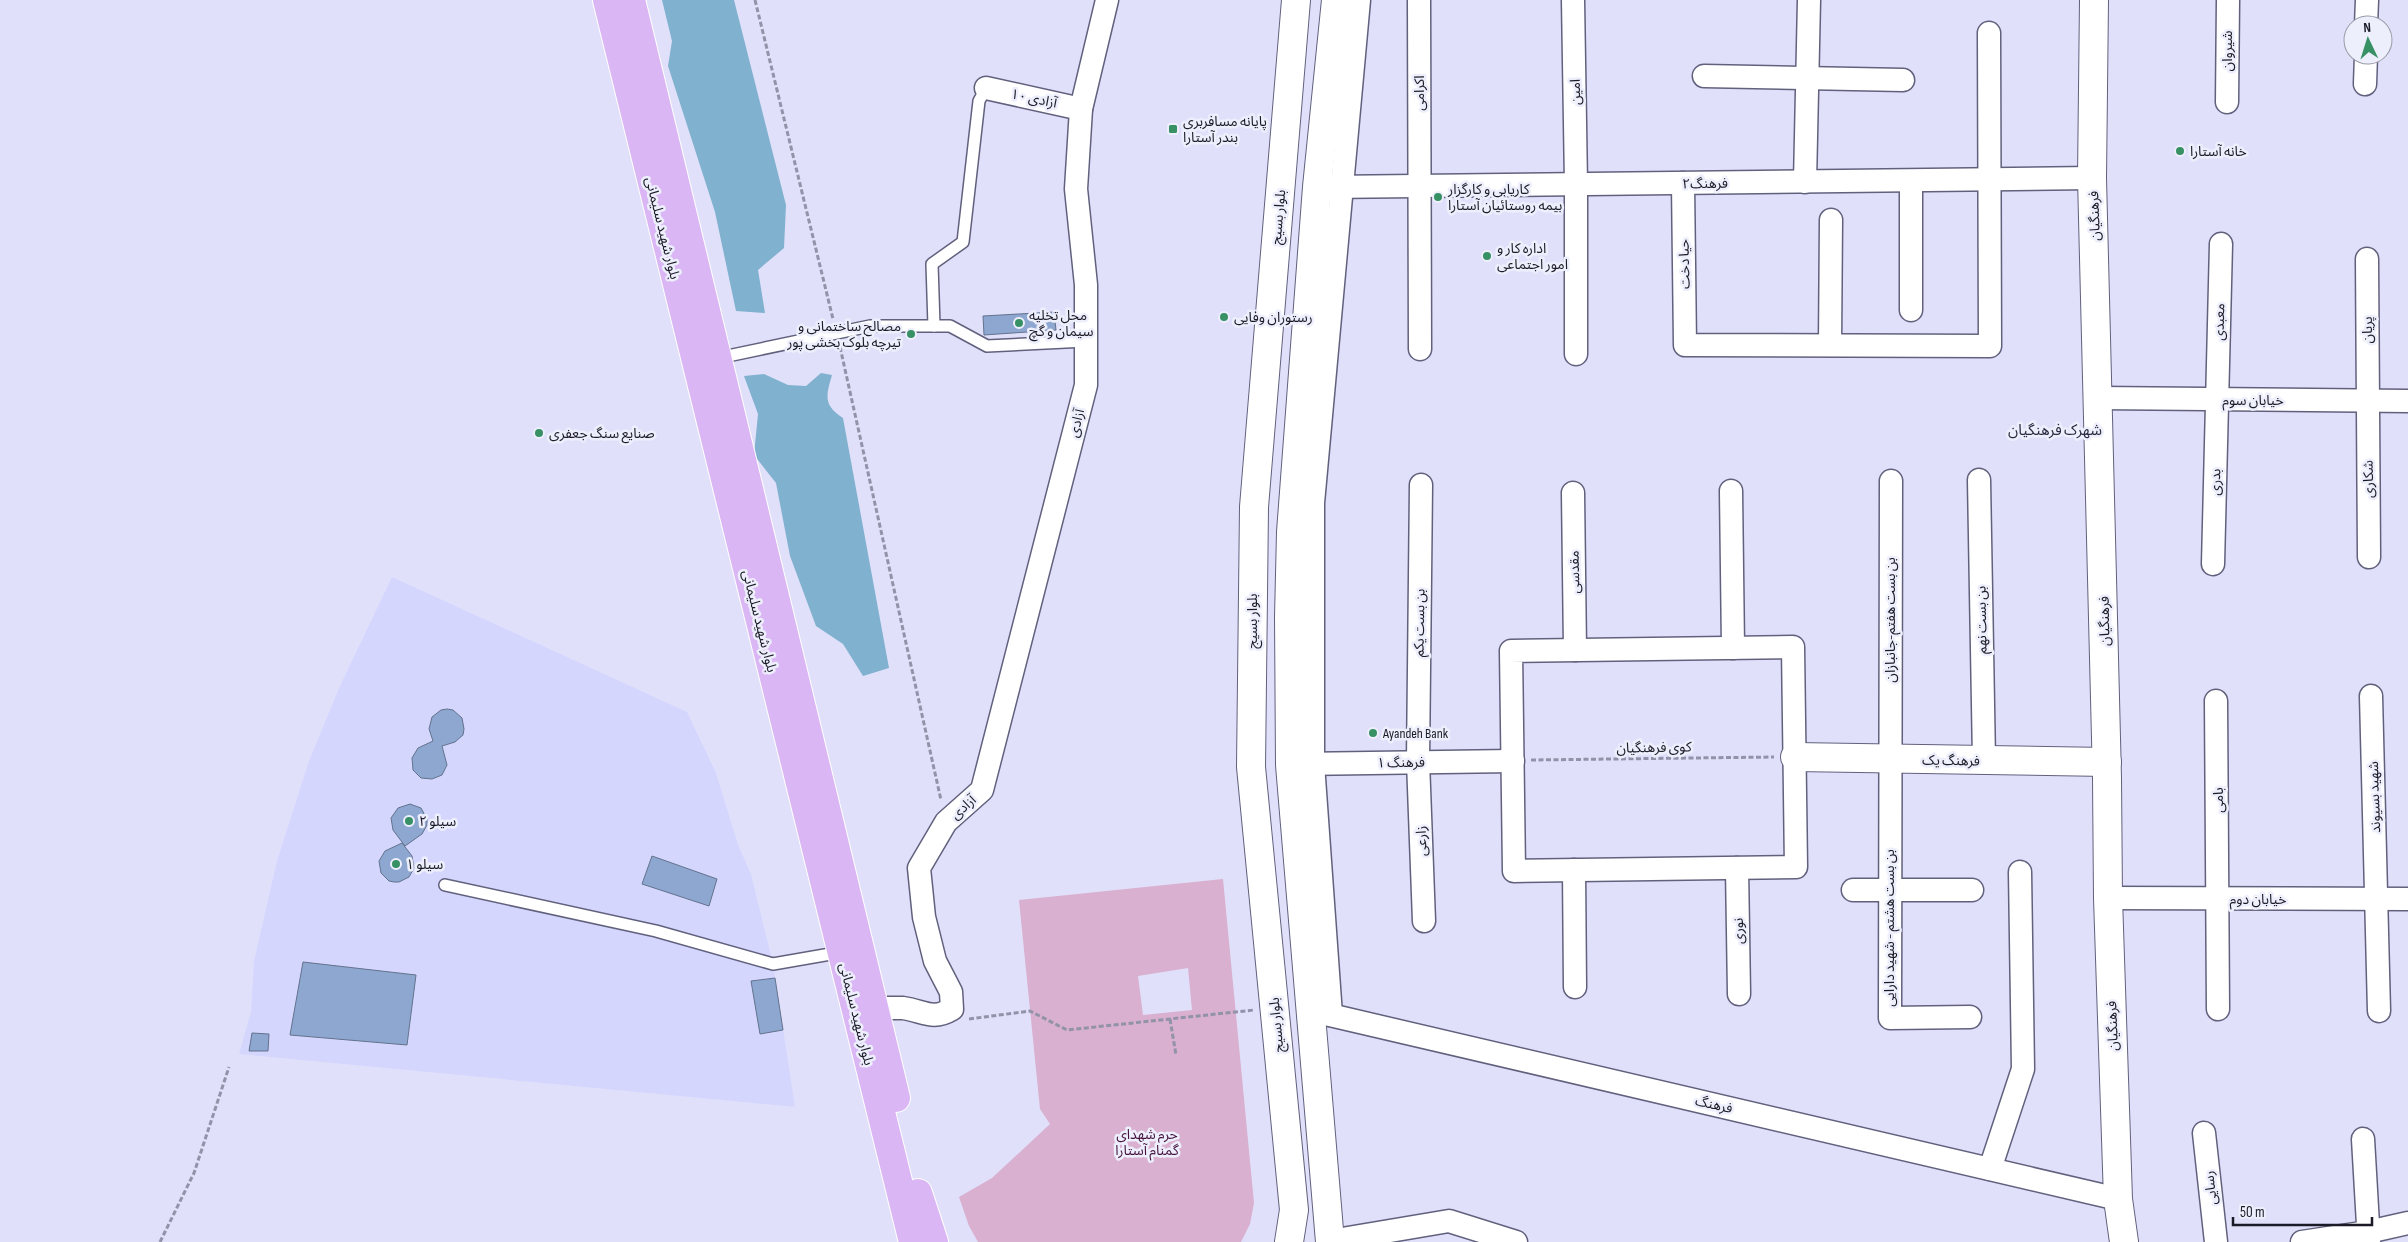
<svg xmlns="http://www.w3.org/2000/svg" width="2408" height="1242" viewBox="0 0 2408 1242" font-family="'Sofia Sans Condensed','Noto Sans Arabic',sans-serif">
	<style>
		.built { fill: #d5d6fe }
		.green { fill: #d9b0cf; fill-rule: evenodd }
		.water { fill: #80b1ce }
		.building { fill: #8da7d0; stroke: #63738d }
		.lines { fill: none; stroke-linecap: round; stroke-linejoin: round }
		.service-casing { stroke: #61617e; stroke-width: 14 }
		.minor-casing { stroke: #61617e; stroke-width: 25 }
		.tertiary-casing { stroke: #61617e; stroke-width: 30 }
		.secondary-casing { stroke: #61617e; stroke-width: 30 }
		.trunk-casing { stroke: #fff; stroke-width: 30 }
		.path { stroke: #9292a8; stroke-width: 3; stroke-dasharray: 5 2.5; stroke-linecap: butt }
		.service { stroke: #fff; stroke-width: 11 }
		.minor { stroke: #fff; stroke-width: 22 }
		.tertiary { stroke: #fff; stroke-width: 28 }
		.secondary { stroke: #fff; stroke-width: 28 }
		.trunk { stroke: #dab7f4; stroke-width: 28 }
		.poi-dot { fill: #389065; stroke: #eeeffc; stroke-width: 2 }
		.labels { text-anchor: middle; stroke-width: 5; stroke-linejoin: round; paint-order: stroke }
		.street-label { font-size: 14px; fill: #1b1b27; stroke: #eeeffc }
		.poi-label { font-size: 14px; fill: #1b1b27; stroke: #eeeffc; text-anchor: start }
		.park-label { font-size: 14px; fill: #46133e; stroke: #eeeffc }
		.neighbourhood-label { font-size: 15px; fill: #292941; stroke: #eeeffc }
	</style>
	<rect width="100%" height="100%" fill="#e0e0fb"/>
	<path class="built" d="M392,577l295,135 29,61 22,72 13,29 22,90 22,143 -556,-53 12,-42 3,-51 23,-100 32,-100 31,-75z"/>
	<path class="green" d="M1223,879l31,324 -4,21 -9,18h-263l-9,-16 -10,-29 33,-19 58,-54 -10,-15 -21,-209zM1188,968l4,42 -49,5 -5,-39z"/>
	<g class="water">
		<path d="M662,0h72l52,205 -2,43 -26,22 7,43 -29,-2 -21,-99 -47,-146 4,-25z"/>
		<path d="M821,373l11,2c-6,21 -9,30 11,43l46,250 -26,8 -20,-32 -27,-18 -26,-70 -14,-73 -22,-28 4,-41 -14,-38 20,-2 24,11 18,1z"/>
	</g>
	<g class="building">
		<path d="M1054,312l2,18 -72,5 -1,-19z"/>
		<path d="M447,709l6,1 9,8 2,11 -1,6 -8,7 -13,4 5,19 -5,10 -10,4 -11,-1 -8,-8 -1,-12 6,-10 15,-7 -4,-12 3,-12 9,-7z"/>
		<path d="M410,804l11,4 6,11v6l-5,9 -17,12 -12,-16 -2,-12 7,-10z"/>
		<path d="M402,843l10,13 2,12 -5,9 -10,5h-5l-5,-1 -8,-8 -2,-12 6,-10z"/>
		<path d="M652,856l65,23 -8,27 -67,-22z"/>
		<path d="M303,962l113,13 -9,70 -117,-10z"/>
		<path d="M775,978l8,52 -23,4 -9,-53z"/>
		<path d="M252,1033l17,1 -1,17h-19z"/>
	</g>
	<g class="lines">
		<g class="service-casing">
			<g id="service">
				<path d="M934,326l-2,-62 31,-22 16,-141 7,-13"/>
				<path d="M718,358l152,-32h80l37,20 99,-5"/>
				<path d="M445,885l211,46 117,33 69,-12"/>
			</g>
		</g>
		<g class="minor-casing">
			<g id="minor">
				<path d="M1419,0l1,349"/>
				<path d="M1573,0l3,184v170"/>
				<path d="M2366,25l1,-25"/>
				<path d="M1704,76l199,4"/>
				<path d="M2365,84l1,-29"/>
				<path d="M986,88l95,21"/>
				<path d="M2227,102l1,-102"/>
				<path d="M1911,181v129"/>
				<path d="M1805,182l4,-182"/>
				<path d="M1683,183l2,162 305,1 -1,-313"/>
				<path d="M1328,187l764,-9"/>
				<path d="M2367,259l2,298"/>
				<path d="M1830,345l1,-125"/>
				<path d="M2099,398l309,3"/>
				<path d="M1979,480l5,280"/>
				<path d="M1891,481l-1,537 80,-1"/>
				<path d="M1421,485l-3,276 6,160"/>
				<path d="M1731,491l2,157"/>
				<path d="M1573,493l2,157"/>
				<path d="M2213,564l8,-320"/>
				<path d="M1793,647l3,220 -282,4 -3,-220z"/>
				<path d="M2371,696l8,315"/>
				<path d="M2216,701l2,308"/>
				<path d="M1299,764l214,-3"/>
				<path d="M1737,868l2,126"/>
				<path d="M1574,870l1,117"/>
				<path d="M1853,890h119"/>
				<path d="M2108,898l300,1"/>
				<path d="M876,1008c9,0 18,0 27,0 21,3 29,13 49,1l-1,-17 -16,-31 -11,-44 -5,-49 27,-46 36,-32 104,-405v-100l-10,-96 5,-80 26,-109"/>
				<path d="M1317,1012l801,187"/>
				<path d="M1331,1015l-18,-251v-261l46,-503"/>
				<path d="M2204,1133l12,109"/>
				<path d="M2363,1139l6,103"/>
				<path d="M1990,1169l33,-100 -3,-197"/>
				<path d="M1330,1241l119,-20 67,21"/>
				<path d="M2302,1242l66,-10 40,-9"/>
			</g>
		</g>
		<g class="tertiary-casing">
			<g id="tertiary">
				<path d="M2094,0l-2,178 15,600 1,120 10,301 6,43"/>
				<path d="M1795,757l312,5"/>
			</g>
		</g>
		<g class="secondary-casing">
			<g id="secondary">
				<path d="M1289,1242l5,-32 -43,-443 3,-260 42,-507"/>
				<path d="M1330,1242l-40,-477 -1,-148 2,-85 26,-345 19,-187"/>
			</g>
		</g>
		<g class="trunk-casing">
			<g id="trunk">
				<path d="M607,0l306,1242"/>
				<path d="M631,0l265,1098"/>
				<path d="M918,1193l16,49"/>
			</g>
		</g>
		<g class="path">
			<path d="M755,0l78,319"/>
			<path d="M840,347l101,453"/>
			<path d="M1531,760l243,-3"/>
			<path d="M969,1019l61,-8 37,19 187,-20"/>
			<path d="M1170,1019l6,36"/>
			<path d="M160,1242l34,-69 35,-106"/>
		</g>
		<use href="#service" class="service"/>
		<use href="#minor" class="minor"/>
		<use href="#tertiary" class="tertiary"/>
		<use href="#secondary" class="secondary"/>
		<use href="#trunk" class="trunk"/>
	</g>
	<g class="poi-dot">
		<rect x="1168" y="124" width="10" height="10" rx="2.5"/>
		<circle cx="2180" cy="151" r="5"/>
		<circle cx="1438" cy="197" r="5"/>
		<circle cx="1487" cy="256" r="5"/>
		<circle cx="1224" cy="317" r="5"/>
		<circle cx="1019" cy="323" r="5"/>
		<circle cx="911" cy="334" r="5"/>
		<circle cx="539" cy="433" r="5"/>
		<circle cx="1373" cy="733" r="5"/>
		<circle cx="409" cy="821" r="5"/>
		<circle cx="396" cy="864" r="5"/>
	</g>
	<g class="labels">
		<g class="street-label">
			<text transform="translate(2227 51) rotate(-90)" y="5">شیروان</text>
			<text transform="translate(1575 92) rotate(-91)" y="5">امین</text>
			<text transform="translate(1419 93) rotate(-90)" y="5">اکرامی</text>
			<text transform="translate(1034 98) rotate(12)" y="5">آزادی ۱۰</text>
			<text transform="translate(1705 183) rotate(-1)" y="5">فرهنگ۲</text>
			<text transform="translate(2094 216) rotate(-92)" y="5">فرهنگیان</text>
			<text transform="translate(1278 217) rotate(-85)" y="5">بلوار بسیج</text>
			<text transform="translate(663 228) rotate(76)" y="5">بلوار شهید سلیمانی</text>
			<text transform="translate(1684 264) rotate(-91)" y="5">حیا دخت</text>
			<text transform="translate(2219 322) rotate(-89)" y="5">معبدی</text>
			<text transform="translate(2367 330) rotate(-90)" y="5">پریان</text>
			<text x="2253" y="405">خیابان سوم</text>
			<text transform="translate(1076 423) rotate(-76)" y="5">آزادی</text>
			<text transform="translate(2368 479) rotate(-91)" y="5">شکاری</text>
			<text transform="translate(2215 482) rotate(-88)" y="5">بدری</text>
			<text transform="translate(1574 572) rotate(-91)" y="5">مقدسی</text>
			<text transform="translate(1890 620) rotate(-90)" y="5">بن بست هفتم-جانبازان</text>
			<text transform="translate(1981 620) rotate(-91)" y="5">بن بست نهم</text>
			<text transform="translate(760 621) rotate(76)" y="5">بلوار شهید سلیمانی</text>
			<text transform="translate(1252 621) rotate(-90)" y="5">بلوار بسیج</text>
			<text transform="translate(2104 621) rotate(-91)" y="5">فرهنگیان</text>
			<text transform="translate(1419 623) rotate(-89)" y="5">بن بست یکم</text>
			<text transform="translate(1654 747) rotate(-1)" y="5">کوی فرهنگیان</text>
			<text transform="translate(1951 760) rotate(1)" y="5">فرهنگ یک</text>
			<text transform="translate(1401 762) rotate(-1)" y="5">فرهنگ ۱</text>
			<text transform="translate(2374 797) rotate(-92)" y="5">شهید بسیوند</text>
			<text transform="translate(2218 800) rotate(-91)" y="5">بامی</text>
			<text transform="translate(963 807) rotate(-42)" y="5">آزادی</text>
			<text transform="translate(1421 841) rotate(-92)" y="5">زارعی</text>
			<text x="2258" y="904">خیابان دوم</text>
			<text transform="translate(1889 928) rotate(-90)" y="5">بن بست هشتم - شهید دارایی</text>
			<text transform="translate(1738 931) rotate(-91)" y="5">نوری</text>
			<text transform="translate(857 1014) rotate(76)" y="5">بلوار شهید سلیمانی</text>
			<text transform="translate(1276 1025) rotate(-95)" y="5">بلوار بسیج</text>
			<text transform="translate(2112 1026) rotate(-92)" y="5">فرهنگیان</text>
			<text transform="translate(1714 1104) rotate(13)" y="5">فرهنگ</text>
			<text transform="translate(2210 1188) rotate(-96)" y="5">رسایی</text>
		</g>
		<g class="poi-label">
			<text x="1183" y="126">پایانه مسافربری<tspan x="1183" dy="16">بندر آستارا</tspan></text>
			<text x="2190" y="156">خانه آستارا</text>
			<text x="1448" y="194">کاریابی و کارگزار<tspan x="1448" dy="16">بیمه روستائیان آستارا</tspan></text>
			<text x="1497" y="253">اداره کار و<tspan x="1497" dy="16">امور اجتماعی</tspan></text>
			<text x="1029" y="320">محل تخلیه<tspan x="1029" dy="16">سیمان و گچ</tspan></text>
			<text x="1234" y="322">رستوران وفایی</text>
			<text x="901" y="331" text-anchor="end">مصالح ساختمانی و<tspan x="901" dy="16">تیرچه بلوک بخشی پور</tspan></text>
			<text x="549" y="438">صنایع سنگ جعفری</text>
			<text x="1383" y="738">Ayandeh Bank</text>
			<text x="419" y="826">سیلو ۲</text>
			<text x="406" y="869">سیلو ۱</text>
		</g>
		<g class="park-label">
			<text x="1147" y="1139">حرم شهدای<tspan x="1147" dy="16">گمنام آستارا</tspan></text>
		</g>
		<g class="neighbourhood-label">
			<text x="2055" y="435">شهرک فرهنگیان</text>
		</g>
	</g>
	<g transform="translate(2368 40) rotate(356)"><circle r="24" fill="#eeeffc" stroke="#9a9aa7"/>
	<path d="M0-4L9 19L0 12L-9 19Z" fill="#389065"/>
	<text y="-8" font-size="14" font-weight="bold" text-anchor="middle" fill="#1b1b27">N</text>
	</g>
	<path d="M2233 1217v8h139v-8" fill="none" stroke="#1b1b27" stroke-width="2.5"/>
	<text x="2240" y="1217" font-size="15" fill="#1b1b27" stroke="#eeeffc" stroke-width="4" paint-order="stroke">50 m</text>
</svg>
